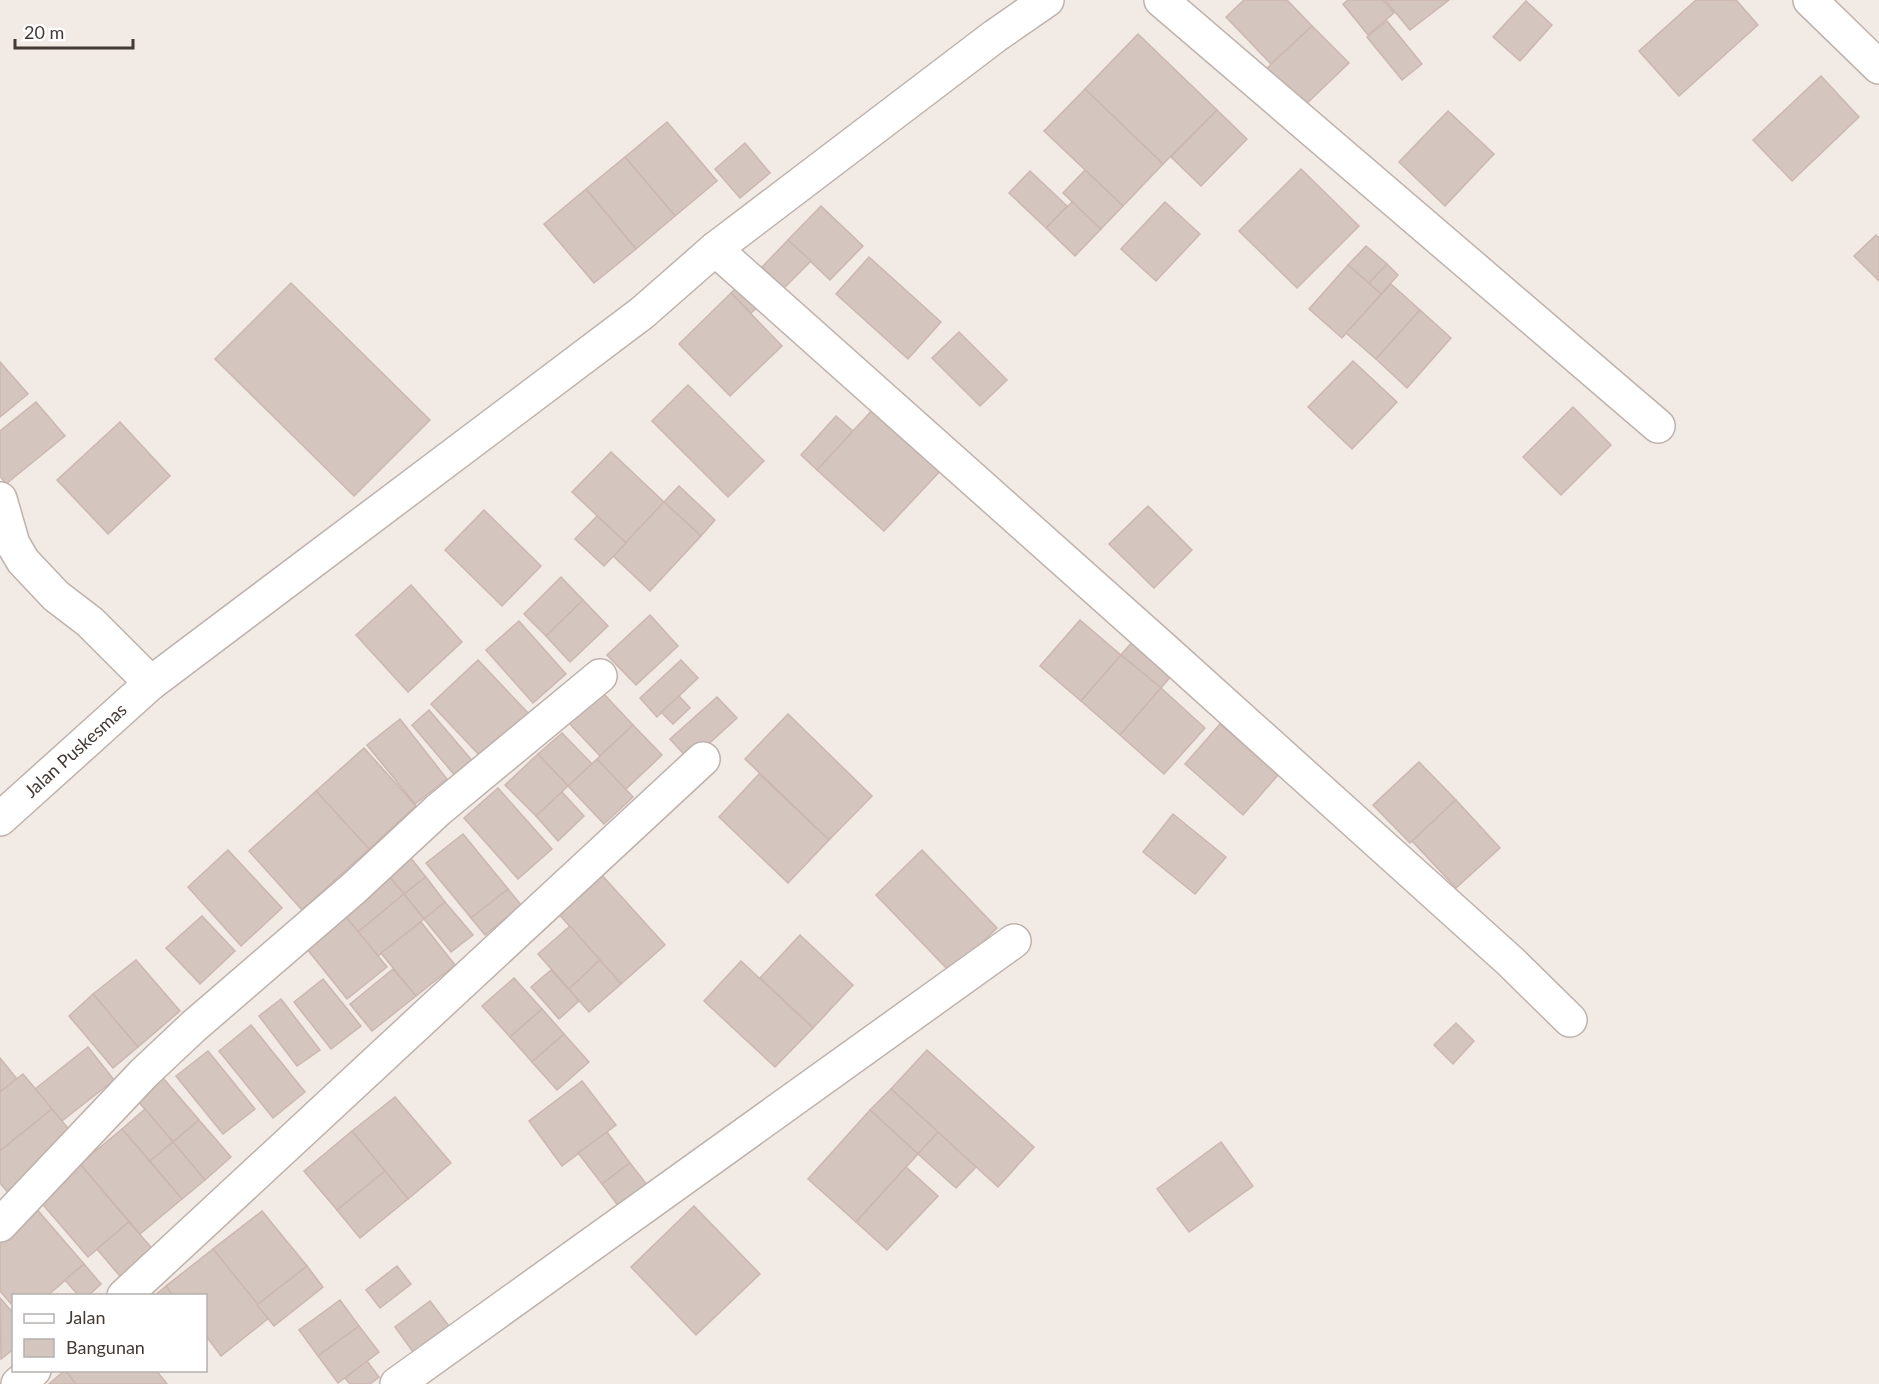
<svg xmlns="http://www.w3.org/2000/svg" width="1879" height="1384" viewBox="0 0 1879 1384" font-family="Lato,sans-serif">
	<style>
		.building { fill: #d5c5bf; stroke: #ccb7b0; stroke-width: 1.5 }
		.lines { fill: none; stroke-linecap: round; stroke-linejoin: round }
		.minor-casing { stroke: #bfb2ac; stroke-width: 36 }
		.minor { stroke: #fff; stroke-width: 33 }
		.labels { text-anchor: middle; stroke-width: 4.5; stroke-linejoin: round; paint-order: stroke }
		.street-label { font-size: 18px; fill: #433935; stroke: #fff }
	</style>
	<rect width="100%" height="100%" fill="#f1eae5"/>
	<g class="building">
		<path d="M1244,0h43l25,26 -41,38 -45,-47z"/>
		<path d="M1348,0h35l11,13 -26,22 -25,-31z"/>
		<path d="M1385,0h64l-39,30z"/>
		<path d="M1696,0h40l22,25 -79,71 -40,-45z"/>
		<path d="M1526,1l26,24 -32,36 -27,-24z"/>
		<path d="M1387,21l35,43 -20,16 -35,-43z"/>
		<path d="M1312,26l37,37 -47,45 -37,-38z"/>
		<path d="M1138,34l79,76 -54,54 -78,-75z"/>
		<path d="M1821,76l38,41 -67,64 -39,-41z"/>
		<path d="M1085,89l78,75 -40,42 -79,-75z"/>
		<path d="M1217,110l30,29 -46,47 -30,-29z"/>
		<path d="M1448,111l46,43 -49,52 -46,-44z"/>
		<path d="M667,122l50,59 -42,35 -50,-59z"/>
		<path d="M745,143l25,30 -30,25 -25,-29z"/>
		<path d="M625,157l50,59 -39,33 -50,-60z"/>
		<path d="M1301,169l58,57 -62,62 -58,-57z"/>
		<path d="M1085,170l38,36 -22,23 -38,-36z"/>
		<path d="M1030,171l37,35 -21,22 -37,-35z"/>
		<path d="M586,189l50,60 -42,34 -50,-59z"/>
		<path d="M1072,202l29,27 -26,27 -29,-28z"/>
		<path d="M1165,202l35,32 -44,47 -35,-32z"/>
		<path d="M821,206l42,40 -33,34 -42,-40z"/>
		<path d="M1876,235l3,3v43l-25,-25z"/>
		<path d="M788,240l23,21 -27,27 -22,-21z"/>
		<path d="M1366,246l21,18 -18,19 -21,-18z"/>
		<path d="M869,257l72,65 -33,37 -72,-65z"/>
		<path d="M1387,264l11,11 -17,19 -12,-11z"/>
		<path d="M1348,265l33,29 -39,44 -33,-29z"/>
		<path d="M744,281l20,21 -13,11 -20,-20z"/>
		<path d="M291,283l139,137 -76,76 -139,-137z"/>
		<path d="M1391,284l29,26 -44,49 -30,-26z"/>
		<path d="M731,293l51,53 -52,50 -51,-52z"/>
		<path d="M1420,310l31,28 -44,50 -31,-29z"/>
		<path d="M959,332l48,48 -27,26 -48,-48z"/>
		<path d="M1353,361l44,41 -45,47 -44,-42z"/>
		<path d="M0,362l28,32 -28,23z"/>
		<path d="M688,385l76,76 -36,36 -76,-76z"/>
		<path d="M36,402l29,34 -59,48 -6,-8v-45z"/>
		<path d="M875,407l68,61 -59,63 -67,-61z"/>
		<path d="M1573,407l38,38 -50,50 -38,-38z"/>
		<path d="M836,416l17,15 -36,39 -16,-15z"/>
		<path d="M120,422l50,54 -62,58 -51,-54z"/>
		<path d="M611,452l53,50 -38,41 -54,-51z"/>
		<path d="M679,486l36,34 -14,16 -37,-34z"/>
		<path d="M664,502l37,34 -51,55 -37,-35z"/>
		<path d="M1148,506l44,44 -38,38 -45,-44z"/>
		<path d="M484,510l57,56 -39,40 -57,-56z"/>
		<path d="M597,516l29,27 -22,23 -29,-27z"/>
		<path d="M561,577l22,23 -37,36 -22,-22z"/>
		<path d="M411,585l51,57 -54,50 -52,-57z"/>
		<path d="M583,600l25,26 -38,36 -24,-26z"/>
		<path d="M650,615l28,31 -42,39 -29,-30z"/>
		<path d="M1080,620l41,35 -40,46 -41,-35z"/>
		<path d="M519,621l47,53 -33,29 -47,-53z"/>
		<path d="M1133,641l39,34 -11,13 -40,-33z"/>
		<path d="M1121,655l40,33 -41,47 -39,-34z"/>
		<path d="M478,660l51,54 -47,44 -51,-54z"/>
		<path d="M681,660l17,18 -41,39 -17,-19z"/>
		<path d="M1161,688l44,40 -41,46 -44,-39z"/>
		<path d="M601,691l32,34 -33,31 -32,-34z"/>
		<path d="M679,696l11,12 -17,16 -12,-12z"/>
		<path d="M717,697l20,21 -47,43 -20,-22z"/>
		<path d="M429,710l46,54 -17,15 -46,-54z"/>
		<path d="M788,714l84,82 -43,44 -84,-81z"/>
		<path d="M400,719l47,60 -32,25 -48,-59z"/>
		<path d="M1220,724l58,51 -35,40 -58,-51z"/>
		<path d="M633,725l29,30 -37,35 -28,-31z"/>
		<path d="M562,733l30,31 -24,22 -30,-32z"/>
		<path d="M364,748l52,58 -47,43 -53,-58z"/>
		<path d="M538,754l30,32 -32,30 -31,-31z"/>
		<path d="M597,759l36,38 -29,27 -36,-38z"/>
		<path d="M1419,762l37,38 -46,43 -37,-38z"/>
		<path d="M759,774l70,66 -41,43 -69,-66z"/>
		<path d="M498,788l54,61 -34,30 -54,-61z"/>
		<path d="M316,791l53,58 -67,61 -53,-59z"/>
		<path d="M562,792l22,24 -26,25 -22,-25z"/>
		<path d="M1456,800l44,48 -44,40 -44,-47z"/>
		<path d="M1173,814l53,43 -31,37 -52,-42z"/>
		<path d="M463,834l45,55 -37,29 -45,-55z"/>
		<path d="M228,850l54,58 -41,38 -53,-59z"/>
		<path d="M922,850l75,78 -46,45 -75,-78z"/>
		<path d="M410,857l16,20 -22,17 -16,-19z"/>
		<path d="M600,873l65,72 -44,39 -64,-72z"/>
		<path d="M388,875l16,19 -46,38 -16,-20z"/>
		<path d="M426,877l19,25 -21,17 -20,-25z"/>
		<path d="M508,889l13,16 -36,30 -14,-17z"/>
		<path d="M404,894l20,25 -46,37 -20,-24z"/>
		<path d="M445,902l28,33 -22,17 -27,-33z"/>
		<path d="M342,912l45,55 -40,32 -44,-55z"/>
		<path d="M202,916l33,35 -35,33 -34,-36z"/>
		<path d="M421,922l34,43 -39,31 -35,-43z"/>
		<path d="M570,926l30,34 -31,29 -31,-35z"/>
		<path d="M800,935l53,50 -40,43 -53,-50z"/>
		<path d="M136,960l44,51 -42,36 -45,-53z"/>
		<path d="M600,960l21,24 -32,28 -20,-23z"/>
		<path d="M741,961l72,67 -38,39 -71,-66z"/>
		<path d="M393,969l23,27 -44,35 -22,-27z"/>
		<path d="M551,970l28,31 -20,18 -28,-32z"/>
		<path d="M514,978l28,31 -32,28 -28,-31z"/>
		<path d="M323,979l38,47 -30,23 -37,-47z"/>
		<path d="M93,994l45,53 -25,21 -44,-52z"/>
		<path d="M281,999l39,51 -23,16 -38,-50z"/>
		<path d="M542,1009l22,25 -32,28 -22,-25z"/>
		<path d="M1456,1023l18,18 -21,23 -19,-19z"/>
		<path d="M251,1025l54,67 -32,26 -54,-67z"/>
		<path d="M564,1034l25,28 -32,28 -25,-28z"/>
		<path d="M88,1047l26,33 -52,41 -27,-32z"/>
		<path d="M927,1050l107,97 -36,40 -107,-98z"/>
		<path d="M208,1051l47,58 -32,25 -47,-58z"/>
		<path d="M0,1058l17,21 -17,13z"/>
		<path d="M23,1074l29,35 -52,42v-59z"/>
		<path d="M163,1078l36,42 -26,22 -36,-42z"/>
		<path d="M582,1081l34,44 -54,41 -33,-45z"/>
		<path d="M891,1089l47,43 -20,22 -48,-44z"/>
		<path d="M395,1097l56,66 -43,36 -56,-68z"/>
		<path d="M52,1109l24,29 -67,56 -9,-11v-32z"/>
		<path d="M145,1109l28,33 -23,19 -28,-32z"/>
		<path d="M870,1110l48,44 -62,68 -48,-43z"/>
		<path d="M199,1120l32,37 -26,23 -32,-38z"/>
		<path d="M122,1129l60,70 -42,35 -60,-70z"/>
		<path d="M352,1131l33,40 -48,39 -33,-39z"/>
		<path d="M607,1132l23,31 -28,21 -24,-31z"/>
		<path d="M938,1132l38,35 -20,21 -38,-34z"/>
		<path d="M173,1142l32,38 -23,19 -32,-38z"/>
		<path d="M1221,1142l32,44 -64,46 -32,-43z"/>
		<path d="M630,1163l18,23 -29,21 -17,-23z"/>
		<path d="M80,1164l49,58 -41,35 -49,-57z"/>
		<path d="M906,1167l32,29 -51,54 -31,-28z"/>
		<path d="M385,1171l23,28 -48,39 -23,-28z"/>
		<path d="M34,1206l50,58 -37,32h-33v11l-14,-16v-56z"/>
		<path d="M694,1206l66,68 -64,61 -65,-68z"/>
		<path d="M262,1211l45,55 -50,39 -44,-56z"/>
		<path d="M129,1222l27,31 -32,28 -27,-32z"/>
		<path d="M213,1249l56,69 -48,38 -15,-20v-40h-33l-7,-10z"/>
		<path d="M84,1264l17,20 -13,12h-9l-14,-16z"/>
		<path d="M307,1266l16,21 -49,39 -17,-21z"/>
		<path d="M397,1266l14,18 -31,24 -14,-18z"/>
		<path d="M166,1286l7,10h-19z"/>
		<path d="M0,1298l14,16v35l-13,10z"/>
		<path d="M340,1300l19,26 -41,30 -19,-26z"/>
		<path d="M430,1301l19,25 -36,26 -18,-25z"/>
		<path d="M359,1326l20,26 -41,31 -20,-27z"/>
		<path d="M367,1361l12,16 -9,7h-20l-5,-6z"/>
		<path d="M65,1370l11,14h-27z"/>
		<path d="M65,1370h91l11,14h-91z"/>
	</g>
	<g class="lines">
		<g class="minor-casing">
			<g id="minor">
				<path d="M1161,0l497,426"/>
				<path d="M1810,0l69,67"/>
				<path d="M715,249l452,403 344,310 59,58"/>
				<path d="M0,499l13,45 10,17 33,35 34,26 61,61"/>
				<path id="s1" d="M0,819l151,-136 491,-370 73,-64 280,-213 52,-36"/>
				<path d="M0,1225l144,-152 50,-47 160,-138 84,-78 162,-134"/>
				<path d="M124,1296l579,-537"/>
				<path d="M18,1384l16,-14"/>
				<path d="M397,1384l617,-443"/>
			</g>
		</g>
		<use href="#minor" class="minor"/>
	</g>
	<g class="labels">
		<g class="street-label">
			<text dy="6" stroke="none"><textPath href="#s1" startOffset="102">Jalan Puskesmas</textPath></text>
		</g>
	</g>
	<rect x="12" y="1294" width="195" height="78" fill="#ffffff" stroke="#b4b0ae" stroke-width="1.5"/>
	<rect x="24" y="1314" width="30" height="9" fill="#ffffff" stroke="#b4b0ae" stroke-width="1.5"/>
	<text x="66" y="1324" font-size="18" fill="#433935">Jalan</text>
	<rect x="24" y="1339" width="30" height="18" fill="#d5c5bf" stroke="#b4b0ae" stroke-width="1.5"/>
	<text x="66" y="1354" font-size="18" fill="#433935">Bangunan</text>
	<path d="M15 39v9h118v-9" fill="none" stroke="#433935" stroke-width="3"/>
	<text x="24" y="39" font-size="18" fill="#433935" stroke="#ffffff" stroke-width="4.5" paint-order="stroke">20 m</text>
</svg>
